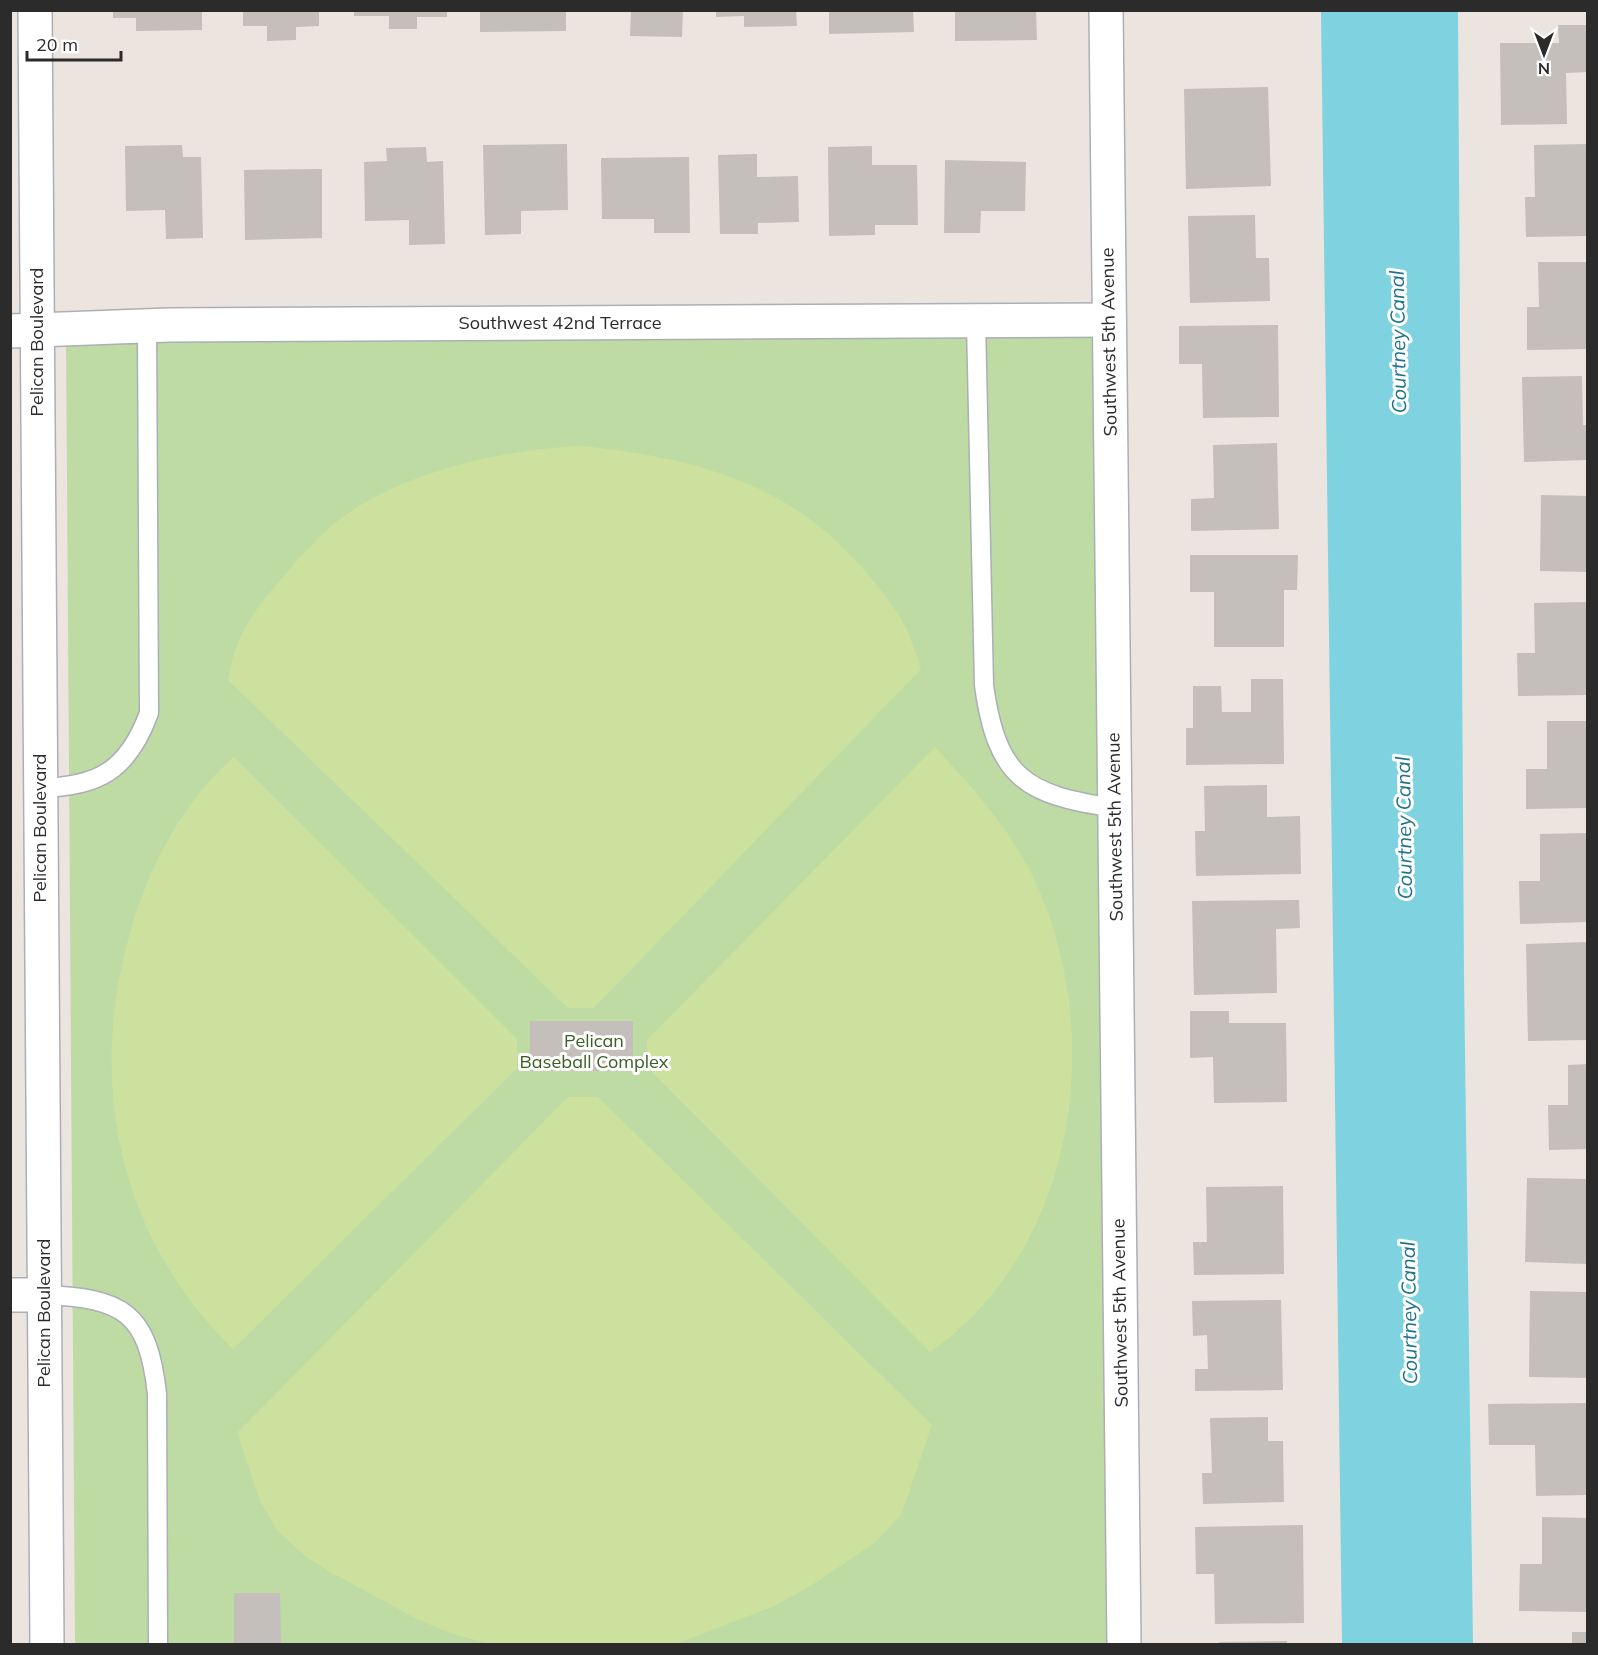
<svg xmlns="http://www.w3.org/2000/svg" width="1598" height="1655" viewBox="0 0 1598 1655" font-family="Mulish,sans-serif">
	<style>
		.green { fill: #bddba2 }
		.pitch { fill: #cde19f }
		.water { fill: #7fd3e0 }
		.building { fill: #c4bfba }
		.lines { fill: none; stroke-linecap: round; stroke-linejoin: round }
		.service-casing { stroke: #abafb6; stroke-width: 21 }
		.minor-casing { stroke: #abafb6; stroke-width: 36 }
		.tertiary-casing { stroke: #abafb6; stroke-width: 36 }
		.service { stroke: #fff; stroke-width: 18 }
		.minor { stroke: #fff; stroke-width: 33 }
		.tertiary { stroke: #fff; stroke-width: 33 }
		.labels { text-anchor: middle; stroke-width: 6; stroke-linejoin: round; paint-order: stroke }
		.street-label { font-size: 18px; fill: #2b2b2b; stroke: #fff }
		.park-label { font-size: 18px; fill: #386023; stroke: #fff }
		.water-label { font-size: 20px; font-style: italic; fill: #1e748c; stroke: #fff }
	</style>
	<rect width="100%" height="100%" fill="#ebe4df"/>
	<path class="green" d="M1109,320l15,1324h-1049l-9,-1314z"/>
	<g class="pitch">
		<path d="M581,446c111,11 209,36 284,125 31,37 42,51 56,98l-327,339h-26l-340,-328c7,-45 26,-70 55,-103 17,-20 36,-42 57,-58 63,-47 163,-70 241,-73z"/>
		<path d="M935,747c34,37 68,74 92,118 82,156 54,382 -97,487l-282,-284 -1,-28z"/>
		<path d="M234,757l283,282v29l-284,281c-116,-113 -147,-271 -101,-423 19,-63 52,-126 102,-169z"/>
		<path d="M568,1097h30l334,328 -31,90 -28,29 -64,43 -35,19 -98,38h-186l-40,-11 -33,-14 -87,-47 -25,-16 -28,-26 -16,-27 -21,-61 -2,-10z"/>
	</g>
	<path class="water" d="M1321,11h137l6,966 9,667h-131z"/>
	<g class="building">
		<path d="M113,10h89v20l-66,1v-13h-23z"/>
		<path d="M243,10h76v16l-23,1v13l-29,1v-15h-24z"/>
		<path d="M354,10h93v7h-30v12h-28v-13h-35z"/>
		<path d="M480,10h86v21l-86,1z"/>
		<path d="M631,10h52l-1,27 -52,-1z"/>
		<path d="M716,10h80l1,16 -53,1v-11l-28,1z"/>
		<path d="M829,10h84l1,22 -85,2z"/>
		<path d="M955,10h81l1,30 -82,1z"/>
		<path d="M1558,25h30v47l-22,1 1,51 -66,1 -1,-82h59z"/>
		<path d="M1268,87l3,99 -85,3 -2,-100z"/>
		<path d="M567,144l1,66 -47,1v23l-36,1 -2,-90z"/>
		<path d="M1588,144v92l-62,1 -1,-40h10l-1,-52z"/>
		<path d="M182,145l1,12h18l2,81 -37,1 -1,-29 -39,1 -1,-65z"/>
		<path d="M872,146v19h45l1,60h-43v10l-46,1 -1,-89z"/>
		<path d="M426,147l1,15 16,-1 2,83 -36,1v-25l-44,1 -1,-59 23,-1 -1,-13z"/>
		<path d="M757,154v23l41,-1 1,46 -41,1v11h-38l-2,-79z"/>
		<path d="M689,157l1,76h-36v-14h-52l-1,-61z"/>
		<path d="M945,160l81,2 -1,49h-44l-1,22h-36z"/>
		<path d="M322,169v69l-77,2 -1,-70z"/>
		<path d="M1255,215l1,43h13l1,43 -80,2 -2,-87z"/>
		<path d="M1538,262h50v87l-61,1v-43h12z"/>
		<path d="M1278,325l1,92 -76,1 -1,-54h-23v-38z"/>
		<path d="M1582,376l1,49h5v35l-64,2 -2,-85z"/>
		<path d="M1277,443l2,86 -88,2v-32l23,-1 -1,-53z"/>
		<path d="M1541,495l47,1v76l-48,-1z"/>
		<path d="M1190,555h108l-1,35h-13v57h-70v-55h-24z"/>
		<path d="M1588,602v93l-70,1 -1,-43h18l-1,-50z"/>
		<path d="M1251,679h32l1,85 -98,1v-37h7v-42h28l1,26h29z"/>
		<path d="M1547,721h41v87l-62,1v-40h21z"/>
		<path d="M1267,785v32l33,-1 1,58 -105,2 -1,-45h10l-1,-45z"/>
		<path d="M1588,833v89l-68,2 -1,-43h21v-47z"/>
		<path d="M1299,900l1,28 -24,1 1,64 -83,2 -2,-94z"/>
		<path d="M1588,942v98l-60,1 -2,-97z"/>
		<path d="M1190,1011h39v12h57l1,79 -73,1 -1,-46 -23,1z"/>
		<rect x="530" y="1021" width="103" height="50"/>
		<path d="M1588,1064v85l-39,1 -1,-45h20v-40z"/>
		<path d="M1527,1178l61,1v85l-63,-2z"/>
		<path d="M1283,1186l1,88 -90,1 -1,-33h14l-1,-55z"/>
		<path d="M1530,1291l58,1v86l-59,-1z"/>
		<path d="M1281,1300l2,90 -88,1v-22h13l-1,-34 -14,1 -1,-35z"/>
		<path d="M1588,1403v92l-52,1 -1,-51h-46l-1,-41z"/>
		<path d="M1268,1417v24h15l1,61 -81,2 -1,-31h10l-2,-55z"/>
		<path d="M1542,1517l46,1v94l-69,-1 1,-47h22z"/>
		<path d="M1303,1525l1,98 -89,1 -1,-50h-18l-1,-47z"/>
		<path d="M234,1593h46l1,51h-47z"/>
		<rect x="1572" y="1632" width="16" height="12"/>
		<path d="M1287,1641v3h-68v-2z"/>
	</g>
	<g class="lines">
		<g class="service-casing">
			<g id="service">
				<path d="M976,321l8,364c13,94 42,110 131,123"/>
				<path d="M39,788c60,-1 89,-18 110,-75l-2,-387"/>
				<path d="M44,1295c79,3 104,17 113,99l1,250"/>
			</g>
		</g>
		<g class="minor-casing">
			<g id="minor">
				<path d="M1106,10l18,1634"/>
				<path d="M10,331l159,-6 940,-5"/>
				<path d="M10,1295h34"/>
			</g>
		</g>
		<g class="tertiary-casing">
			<path id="tertiary" d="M35,10l12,1634"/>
		</g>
		<use href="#service" class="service"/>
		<use href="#minor" class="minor"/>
		<use href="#tertiary" class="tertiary"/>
	</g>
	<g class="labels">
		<g class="street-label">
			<text x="560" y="329">Southwest 42nd Terrace</text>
			<text transform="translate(37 342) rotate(-90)" y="6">Pelican Boulevard</text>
			<text transform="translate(1109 342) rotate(-91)" y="6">Southwest 5th Avenue</text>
			<text transform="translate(1115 827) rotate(-91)" y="6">Southwest 5th Avenue</text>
			<text transform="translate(40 828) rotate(-90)" y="6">Pelican Boulevard</text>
			<text transform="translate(44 1313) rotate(-90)" y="6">Pelican Boulevard</text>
			<text transform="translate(1120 1313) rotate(-91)" y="6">Southwest 5th Avenue</text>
		</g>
		<g class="park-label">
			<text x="594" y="1047">Pelican<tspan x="594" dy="21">Baseball Complex</tspan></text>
		</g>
		<g class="water-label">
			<text transform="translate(1398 342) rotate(-91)" y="7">Courtney Canal</text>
			<text transform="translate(1404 828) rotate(-91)" y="7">Courtney Canal</text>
			<text transform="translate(1409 1313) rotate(-91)" y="7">Courtney Canal</text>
		</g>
	</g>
	<rect width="1598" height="1655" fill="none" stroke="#2b2b2b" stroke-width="24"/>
	<g transform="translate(1544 54) rotate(180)" stroke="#ffffff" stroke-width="4.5" paint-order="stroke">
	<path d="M0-4.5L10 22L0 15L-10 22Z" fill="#2b2b2b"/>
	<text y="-9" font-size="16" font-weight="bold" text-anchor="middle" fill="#2b2b2b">N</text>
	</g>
	<path d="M27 51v9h94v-9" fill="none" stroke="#2b2b2b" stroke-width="3"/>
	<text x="36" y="51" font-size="18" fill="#2b2b2b" stroke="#ffffff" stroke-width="4.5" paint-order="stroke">20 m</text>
</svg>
